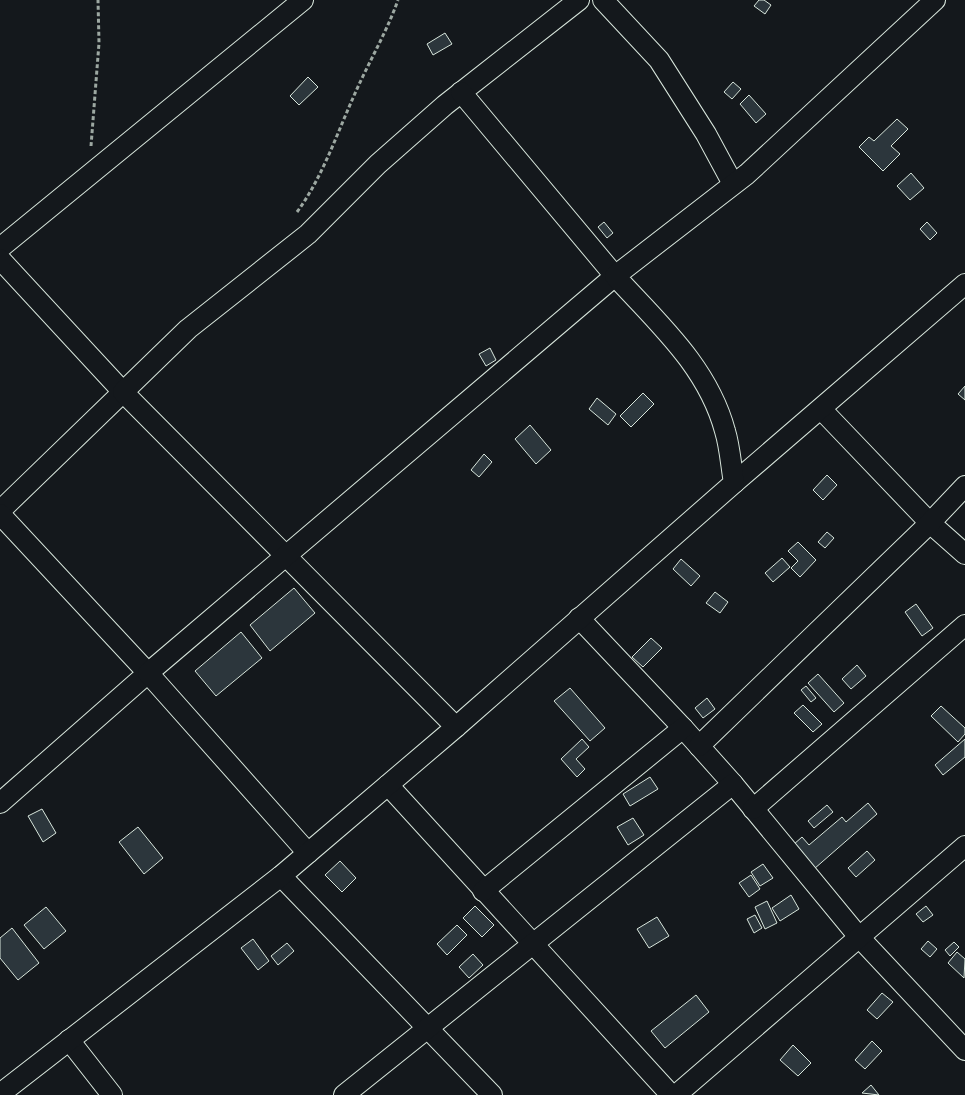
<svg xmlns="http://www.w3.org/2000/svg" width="965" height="1095" viewBox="0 0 965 1095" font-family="'Noto Serif',serif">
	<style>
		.building { fill: #2c363c; stroke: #d8e6dc }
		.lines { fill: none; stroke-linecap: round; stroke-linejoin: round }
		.street-casing { stroke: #d8e6dc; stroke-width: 22 }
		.path { stroke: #9da8a2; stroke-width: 3; stroke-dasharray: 4 2.5; stroke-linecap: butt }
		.street { stroke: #14181c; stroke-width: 20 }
	</style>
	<rect width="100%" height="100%" fill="#14181c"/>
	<g class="building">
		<path d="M759,0h5l7,5 -6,9 -11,-8z"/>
		<path d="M445,33l7,11 -19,11 -6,-11z"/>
		<path d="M308,77l10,10 -19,18 -9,-9z"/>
		<path d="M733,82l8,7 -9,10 -8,-7z"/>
		<path d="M749,95l17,19 -10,9 -16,-19z"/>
		<path d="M897,119l11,10 -17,17 9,8 -17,17 -24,-24 10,-10 5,4z"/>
		<path d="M911,173l13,15 -14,12 -13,-14z"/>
		<path d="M604,222l9,11 -6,5 -9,-11z"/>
		<path d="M927,222l10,11 -7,7 -10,-11z"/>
		<path d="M490,348l6,12 -10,6 -7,-12z"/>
		<path d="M965,386v14l-7,-6z"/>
		<path d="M643,393l11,11 -23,23 -11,-11z"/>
		<path d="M597,398l19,16 -8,11 -19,-16z"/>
		<path d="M530,425l21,25 -15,14 -21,-25z"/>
		<path d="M484,454l8,8 -13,15 -8,-7z"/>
		<path d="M827,475l10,10 -14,15 -10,-10z"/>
		<path d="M827,532l7,6 -9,10 -7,-6z"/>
		<path d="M798,542l18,18 -16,17 -9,-9 7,-7 -10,-10z"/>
		<path d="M782,558l8,9 -17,15 -8,-9z"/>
		<path d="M681,559l19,17 -9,10 -18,-17z"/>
		<path d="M294,588l21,25 -45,38 -20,-26z"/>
		<path d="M715,592l13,10 -8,11 -14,-10z"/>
		<path d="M916,604l17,24 -11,8 -17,-24z"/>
		<path d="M241,632l21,26 -46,38 -21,-25z"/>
		<path d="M651,638l11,10 -19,19 -11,-10z"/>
		<path d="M857,665l9,11 -15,13 -9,-10z"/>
		<path d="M818,674l26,29 -10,9 -26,-29z"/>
		<path d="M806,686l10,12 -5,4 -10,-12z"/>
		<path d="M570,688l35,40 -15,13 -36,-40z"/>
		<path d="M707,698l8,11 -12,9 -8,-10z"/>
		<path d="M803,705l19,19 -9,8 -19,-19z"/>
		<path d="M941,706l24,22v6l-7,8 -27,-26z"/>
		<path d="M582,739l7,8 -13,12 9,10 -8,8 -16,-18z"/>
		<path d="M965,739v18l-22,18 -8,-10z"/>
		<path d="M650,777l8,12 -28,17 -7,-12z"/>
		<path d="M868,803l9,11 -63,55 -21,-24 9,-8 7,8 33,-28 4,5z"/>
		<path d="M827,805l6,7 -19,16 -6,-7z"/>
		<path d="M42,809l14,24 -13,9 -15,-26z"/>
		<path d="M633,818l11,17 -16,10 -11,-18z"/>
		<path d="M138,827l25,31 -19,16 -25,-32z"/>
		<path d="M867,851l8,9 -19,17 -8,-9z"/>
		<path d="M340,861l16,17 -14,14 -17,-17z"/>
		<path d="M763,864l10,14 -13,8 -9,-14z"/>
		<path d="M751,875l9,14 -11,8 -10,-14z"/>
		<path d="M791,895l8,14 -19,12 -8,-13z"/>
		<path d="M767,901l10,22 -12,6 -10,-22z"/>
		<path d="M475,906l19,19 -12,12 -19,-19z"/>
		<path d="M926,906l7,9 -10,7 -7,-8z"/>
		<path d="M46,907l20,24 -22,18 -20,-24z"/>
		<path d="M755,915l7,13 -8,5 -7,-14z"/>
		<path d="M657,917l12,19 -20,12 -12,-19z"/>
		<path d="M457,925l10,10 -20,20 -10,-11z"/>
		<path d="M12,928l27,35 -21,17 -18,-22v-20z"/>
		<path d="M253,939l16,22 -11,9 -17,-22z"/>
		<path d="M928,941l9,8 -7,8 -9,-8z"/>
		<path d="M954,942l5,5 -9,9 -5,-6z"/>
		<path d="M287,943l7,8 -16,14 -7,-9z"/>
		<path d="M957,952l8,7 -1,19 -16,-15z"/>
		<path d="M473,954l10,11 -14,13 -10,-11z"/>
		<path d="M882,993l11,9 -16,17 -10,-9z"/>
		<path d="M696,995l13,17 -44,36 -14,-17z"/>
		<path d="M872,1041l10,10 -17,18 -10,-9z"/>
		<path d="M793,1045l18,18 -13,13 -18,-16z"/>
		<path d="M871,1085l8,10 -17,-2z"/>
	</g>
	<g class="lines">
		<g class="street-casing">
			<g id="street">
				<path d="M603,0l56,60 47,74 27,50"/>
				<path d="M0,248l303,-248"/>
				<path d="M0,259l123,133 -123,119"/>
				<path d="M821,409l109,114 35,31"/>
				<path d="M734,483l231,-199"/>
				<path d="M0,514l148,159 -148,130"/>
				<path d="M579,618l104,110 50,56 126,153 106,113"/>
				<path d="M456,727l-333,-335 65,-63 120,-95 70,-70 67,-59 134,-105"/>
				<path d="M699,746l231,-223 35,-37"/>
				<path d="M388,785l283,310"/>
				<path d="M753,809l212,-184"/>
				<path d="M308,853l-160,-180 467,-397 -154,-184"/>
				<path d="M281,876l211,219"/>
				<path d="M483,891l200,-163"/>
				<path d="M69,1040l43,55"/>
				<path d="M0,1094l281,-218 175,-149 278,-244c-3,-17 -4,-36 -9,-52 -17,-64 -67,-108 -110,-155l132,-102 188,-174"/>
				<path d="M344,1095l389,-311"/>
				<path d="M676,1095l289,-249"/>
			</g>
		</g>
		<g class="path">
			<path d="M91,146l8,-103 -1,-43"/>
			<path d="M297,212c25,-34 39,-76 56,-114 14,-33 33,-64 45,-98"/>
		</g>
		<use href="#street" class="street"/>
	</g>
</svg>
